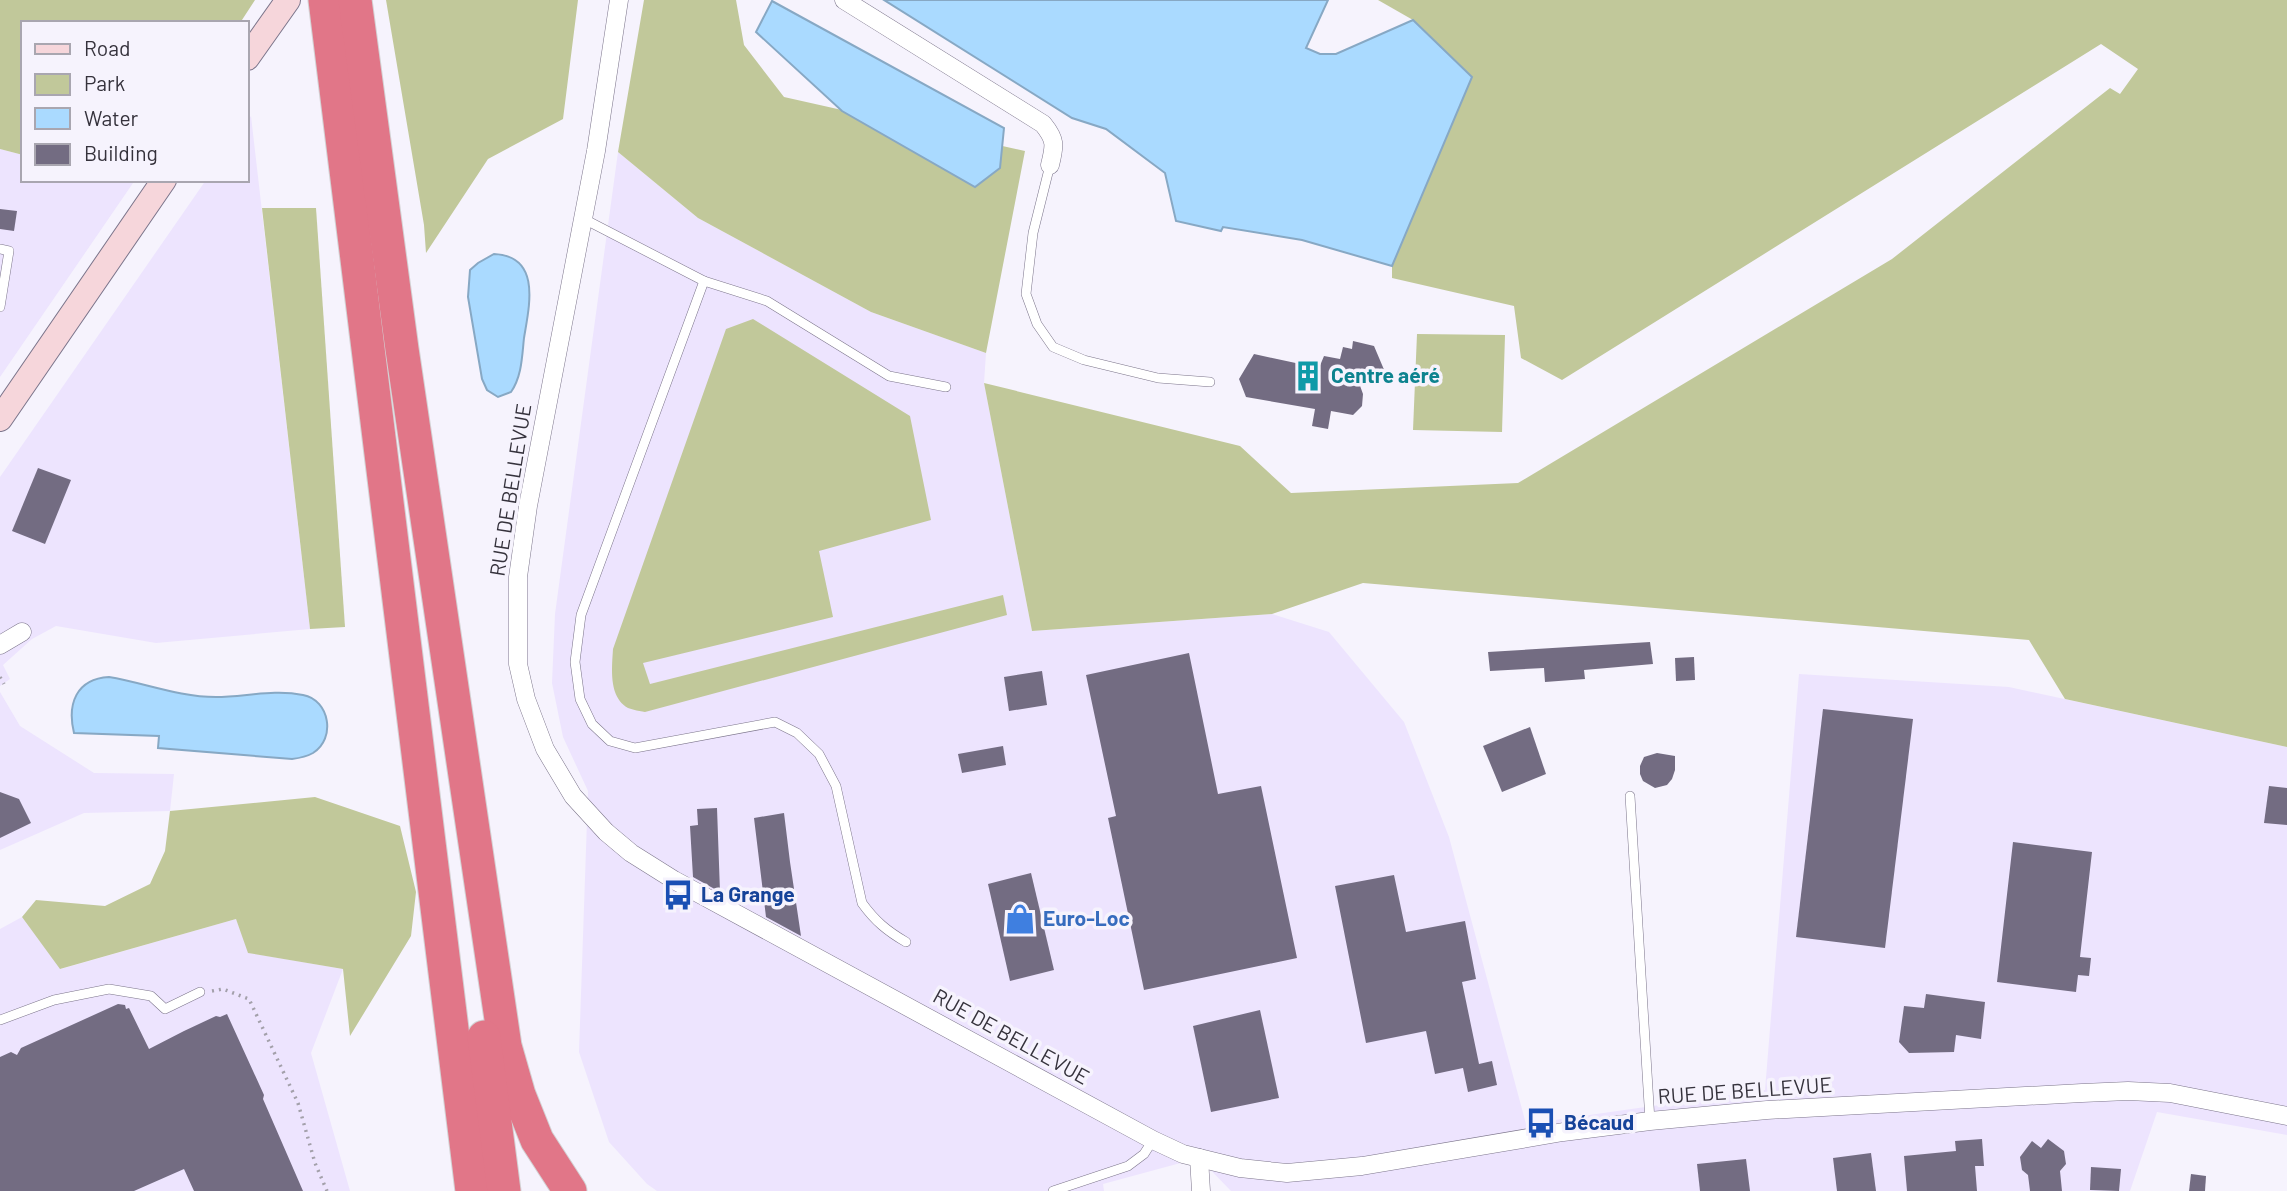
<svg xmlns="http://www.w3.org/2000/svg" width="2287" height="1191" viewBox="0 0 2287 1191" font-family="Barlow,sans-serif">
	<style>
		.built { fill: #ede4fe }
		.green { fill: #c1c89a }
		.water { fill: #aadaff; stroke: #87a8c4; stroke-width: 2 }
		.building { fill: #736c82 }
		.lines { fill: none; stroke-linecap: round; stroke-linejoin: round }
		.lane-casing { stroke: #7c758b; stroke-width: 10 }
		.street-casing { stroke: #7c758b; stroke-width: 19 }
		.secondary-casing { stroke: #7c758b; stroke-width: 26 }
		.highway-casing { stroke: #d3d2d4; stroke-width: 35 }
		.path { stroke: #a3a0aa; stroke-width: 3.5; stroke-dasharray: 2 5; stroke-linecap: butt }
		.lane { stroke: #fff; stroke-width: 9 }
		.street { stroke: #fff; stroke-width: 18 }
		.secondary { stroke: #f6d6db; stroke-width: 24 }
		.highway { stroke: #e17688; stroke-width: 33 }
		.labels { text-anchor: middle; stroke-width: 7; stroke-linejoin: round; paint-order: stroke }
		.culture-label { font-size: 21px; font-weight: bold; fill: #0d838f; stroke: #f6f3fd; text-anchor: start }
		.street-label { font-size: 21px; fill: #35323c; stroke: #f6f3fd }
		.transit-label { font-size: 21px; font-weight: bold; fill: #164399; stroke: #f6f3fd; text-anchor: start }
		.shop-label { font-size: 21px; font-weight: bold; fill: #366cbe; stroke: #f6f3fd; text-anchor: start }
	</style>
	<rect width="100%" height="100%" fill="#f6f3fd"/>
	<g class="built">
		<path d="M251,116l59,513 -154,14 -100,-17 -24,13 -29,26 7,14 -10,7v-209l206,-297h41v-58z"/>
		<path d="M0,149l23,6v25h98l12,3 -133,194z"/>
		<path d="M618,152l80,66 173,94 115,41 -2,30 48,248 240,-17 57,18 75,90 45,115 77,287 239,-34 34,-416 210,13 278,60v388l-130,-23 -27,79h-899l-32,-33 -96,26 1,7h-447l-10,-7 -38,-42 -30,-90 9,-261 -25,-54 -11,-54 3,-69z"/>
		<path d="M0,692l20,34 74,47 80,1 -4,37 -86,2 -84,37z"/>
		<path d="M22,917l39,52 175,-50 13,34 94,16 -32,84 39,138h-350v-262z"/>
	</g>
	<g class="green">
		<path d="M0,0h255l-15,23h-217v132l-23,-6z"/>
		<path d="M386,0h192l-15,119 -75,40 -62,94 -2,-28z"/>
		<path d="M644,0h92l8,45 40,52 241,54 -39,202 -115,-41 -173,-94 -80,-66z"/>
		<path d="M1378,0h909v747l-222,-48 -36,-59 -666,-57 -91,31 -240,17 -48,-248 256,63 51,47 227,-10 374,-224 218,-171 10,6 18,-25 -37,-25 -539,336 -41,-22 -7,-52 -122,-28v-12l80,-189 -59,-57z"/>
		<path d="M262,208h54l29,419 -35,2z"/>
		<path d="M753,319l157,97 21,104 -112,31 14,66 -190,46 7,21 353,-89 4,20 -362,97c-5,-1 -12,-2 -17,-4 -20,-11 -16,-41 -15,-59l113,-320z"/>
		<path d="M1417,334l88,1 -3,97 -89,-2z"/>
		<path d="M315,797l85,29 16,66 -5,44 -61,100 -7,-67 -95,-16 -12,-34 -176,50 -38,-52 14,-17 69,6 45,-22 15,-33 5,-40z"/>
	</g>
	<g class="water">
		<path d="M884,0h444l-22,48 14,6h16l77,-34 59,57 -80,189 -90,-26 -79,-13 -2,4 -45,-10 -11,-48 -59,-44 -34,-11z"/>
		<path d="M772,1l232,127 -4,40 -25,19 -133,-76 -86,-79z"/>
		<path d="M494,254c48,2 35,53 30,84 -2,18 -2,38 -13,54l-13,5 -11,-7 -5,-11 -14,-82 2,-27 8,-7z"/>
		<path d="M109,677c36,6 70,20 107,20 28,0 58,-8 87,-2 27,5 33,44 10,58 -7,4 -13,5 -21,6l-134,-11 1,-12 -85,-3c-7,-29 2,-54 35,-56z"/>
	</g>
	<g class="building">
		<path d="M0,209l17,2 -3,20 -14,-2z"/>
		<path d="M1353,341l21,5 11,26 -26,11 4,11 -1,12 -9,9 -22,-4 -3,18 -16,-3 3,-17 -69,-12 -7,-18 15,-25 65,14 5,-12 16,3 3,-12 9,2z"/>
		<path d="M38,468l33,12 -26,64 -33,-13z"/>
		<path d="M1650,642l3,22 -69,6 1,9 -40,3 -1,-14 -54,3 -2,-19z"/>
		<path d="M1189,653l29,141 43,-8 36,172 -153,32 -36,-172 8,-2 -30,-141z"/>
		<path d="M1694,657l1,23 -19,1 -1,-23z"/>
		<path d="M1042,671l5,34 -38,6 -5,-34z"/>
		<path d="M1823,709l90,10 -28,229 -89,-11z"/>
		<path d="M1530,727l16,47 -44,18 -19,-46z"/>
		<path d="M1003,746l3,19 -44,8 -4,-19z"/>
		<path d="M1657,753l18,3v14l-3,9 -5,6 -12,3 -12,-7 -3,-7v-8l4,-9z"/>
		<path d="M2269,786l18,2v37l-23,-2z"/>
		<path d="M0,792l19,7 12,24 -31,15z"/>
		<path d="M717,808l3,84 -27,-15 -3,-51 8,-1 -1,-16z"/>
		<path d="M784,813l6,49 11,74 -35,-19 -12,-99z"/>
		<path d="M2013,842l79,10 -12,105 11,1 -2,18 -11,-1 -2,17 -79,-10z"/>
		<path d="M1031,873l23,97 -44,11 -22,-97z"/>
		<path d="M1394,875l12,57 59,-11 11,58 -14,3 17,82 13,-3 5,24 -29,7 -5,-24 -28,6 -9,-43 -60,12 -31,-157z"/>
		<path d="M1926,994l59,8 -4,37 -25,-4 -2,17 -45,1 -10,-11 5,-36 20,2z"/>
		<path d="M118,1004l7,1 1,4 3,-1 20,41 35,-18 32,-15 4,1 7,-3 37,81 -1,4 40,92h-109l-10,-22 -50,22h-134v-134l11,-5 6,3 4,-7z"/>
		<path d="M1260,1010l19,88 -68,14 -18,-86z"/>
		<path d="M1982,1139l2,27h-9l2,25h-70l-3,-35 52,-5 -1,-10z"/>
		<path d="M2048,1139l16,12 2,13 -6,7 2,20h-32l-2,-16 -6,-5 -2,-13 12,-16 9,7z"/>
		<path d="M1871,1153l5,38h-39l-4,-33z"/>
		<path d="M1746,1159l4,32h-50l-3,-27z"/>
		<path d="M2091,1167l30,2 -2,22 -29,-1z"/>
		<path d="M2191,1174l15,2 -1,15h-16z"/>
	</g>
	<g class="lines">
		<g class="lane-casing">
			<g id="lane">
				<path d="M1050,165l-17,68 -7,61 11,30 16,23 31,13 74,18 52,4"/>
				<path d="M582,218l122,63 63,20 122,75 57,11"/>
				<path d="M0,249l9,2 -9,56"/>
				<path d="M704,281l-123,334 -6,47 5,37 12,25 18,17 25,7 140,-26 22,11 22,21 17,32 26,117c13,18 25,28 44,39"/>
				<path d="M1630,796l20,325"/>
				<path d="M0,1020l54,-20 55,-11 42,7 14,13 35,-17"/>
				<path d="M1053,1191l75,-25 16,-12 9,-14"/>
			</g>
		</g>
		<g class="street-casing">
			<g id="street">
				<path d="M619,0l-23,151 -68,355 -10,71v87l8,35 19,50 28,47 33,36 25,21 43,27 479,260 30,14 57,14 47,5 75,-7 201,-34 87,-11 117,-11 315,-17 46,-2 42,2 117,23"/>
				<path d="M844,0l199,124c13,16 12,21 7,41"/>
				<path d="M0,645l22,-13"/>
				<path d="M1199,1158l2,33"/>
			</g>
		</g>
		<g class="secondary-casing">
			<g id="secondary">
				<path d="M247,58l41,-58"/>
				<path d="M0,419l164,-239"/>
			</g>
		</g>
		<g class="highway-casing">
			<g id="highway">
				<path d="M325,0l147,1191"/>
				<path d="M355,0l47,349 103,697 14,49 18,45 33,51"/>
				<path d="M484,1037l20,154"/>
			</g>
		</g>
		<g class="path">
			<path d="M0,677l4,7"/>
			<path d="M212,991l11,-2 26,10 49,104 17,60 12,28"/>
		</g>
		<use href="#lane" class="lane"/>
		<use href="#street" class="street"/>
		<use href="#secondary" class="secondary"/>
		<use href="#highway" class="highway"/>
	</g>
	<defs>
		<g id="building-bare" transform="scale(2.415)"><path d="M-4-6H4V6H1V3H-1V6H-4ZM-2.5-4.3h1.7v1.8h-1.7ZM.8-4.3h1.7v1.8H.8ZM-2.5-1h1.7V.8h-1.7ZM.8-1h1.7V.8H.8Z" fill="#0f9aa8" stroke="#f6f3fd" stroke-width="2.5" paint-order="stroke"/></g>
		<g id="bus-bare" transform="scale(2.415)"><path d="M-5-6H5V4H4V6H2V4H-2V6H-4V4H-5ZM-3.5-4V0h7V-4ZM-3.5 1.2v1.5H-2V1.2ZM2 1.2v1.5H3.5V1.2Z" fill="#1a4fb4" stroke="#f6f3fd" stroke-width="2.5" paint-order="stroke"/></g>
		<g id="shop-bare" transform="scale(2.415)"><path d="M-5-2.5h2.3a2.7 3.5 0 0 1 5.4 0H5L5.5 6h-11ZM-1.5-2.5h3a1.5 2.3 0 0 0-3 0Z" fill="#3f7fe0" stroke="#f6f3fd" stroke-width="2.5" paint-order="stroke"/></g>
	</defs>
	<g fill-rule="evenodd">
		<use href="#building-bare" x="1308" y="376"/>
		<use href="#bus-bare" x="678" y="895"/>
		<use href="#shop-bare" x="1020" y="919"/>
		<use href="#bus-bare" x="1541" y="1123"/>
	</g>
	<g class="labels">
		<g class="culture-label">
			<text x="1331" y="383">Centre aéré</text>
		</g>
		<g class="street-label">
			<text transform="translate(511 490) rotate(-81)" y="7">RUE DE BELLEVUE</text>
			<text transform="translate(1011 1037) rotate(29)" y="7">RUE DE BELLEVUE</text>
			<text transform="translate(1745 1091) rotate(-4)" y="7">RUE DE BELLEVUE</text>
		</g>
		<g class="transit-label">
			<text x="701" y="902">La Grange</text>
			<text x="1564" y="1130">Bécaud</text>
		</g>
		<g class="shop-label">
			<text x="1043" y="926">Euro-Loc</text>
		</g>
	</g>
	<rect x="21" y="21" width="228" height="161" fill="#f6f3fd" stroke="#a9a6b0" stroke-width="2"/>
	<rect x="35" y="44" width="35" height="10" fill="#f6d6db" stroke="#a9a6b0" stroke-width="2"/>
	<text x="84" y="56" font-size="21" fill="#35323c">Road</text>
	<rect x="35" y="74" width="35" height="21" fill="#c1c89a" stroke="#a9a6b0" stroke-width="2"/>
	<text x="84" y="91" font-size="21" fill="#35323c">Park</text>
	<rect x="35" y="108" width="35" height="21" fill="#aadaff" stroke="#a9a6b0" stroke-width="2"/>
	<text x="84" y="126" font-size="21" fill="#35323c">Water</text>
	<rect x="35" y="144" width="35" height="21" fill="#736c82" stroke="#a9a6b0" stroke-width="2"/>
	<text x="84" y="161" font-size="21" fill="#35323c">Building</text>
</svg>
